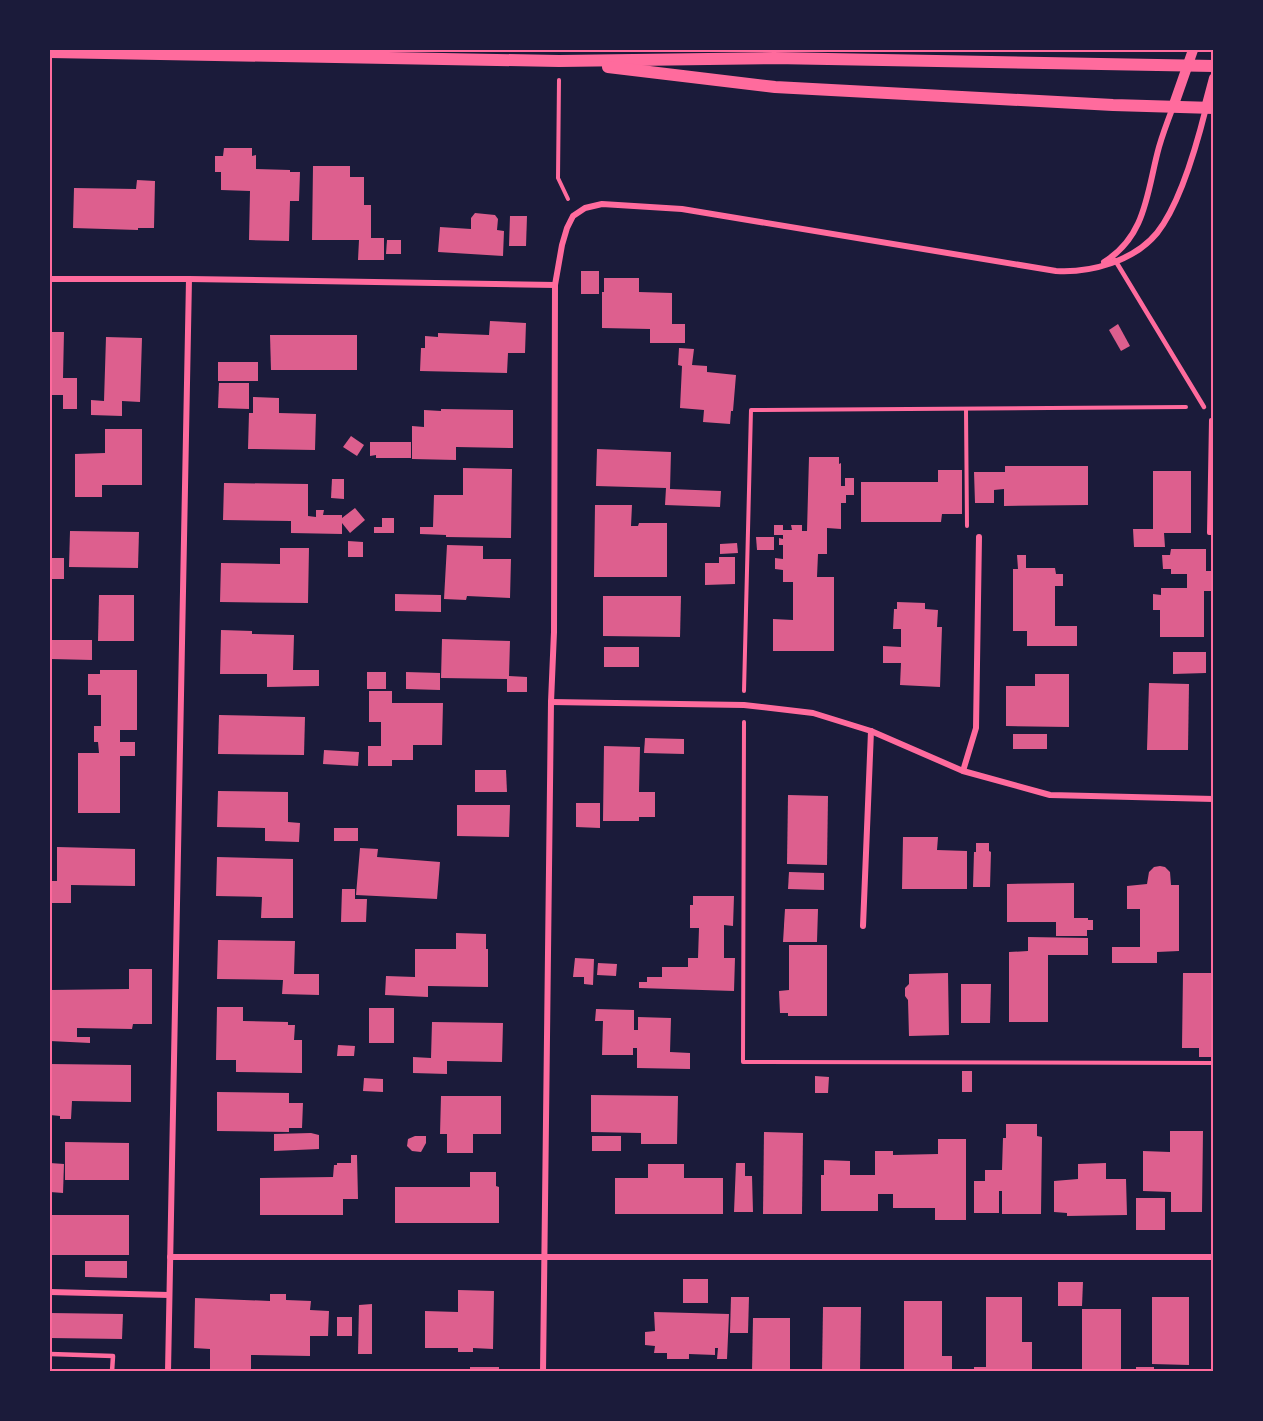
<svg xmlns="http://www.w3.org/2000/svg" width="1263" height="1421" viewBox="0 0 1263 1421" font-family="'Fira Sans Condensed',sans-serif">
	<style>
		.building { fill: #dd5f8e }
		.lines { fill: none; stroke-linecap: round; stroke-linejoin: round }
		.path { stroke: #ff6b9d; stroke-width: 4 }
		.service { stroke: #ff6b9d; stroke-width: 4.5 }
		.minor { stroke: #ff6b9d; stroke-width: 6 }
		.tertiary { stroke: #ff6b9d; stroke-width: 10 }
		.secondary { stroke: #ff6b9d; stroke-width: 12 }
		.neatline { fill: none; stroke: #ff6b9d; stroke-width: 2 }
	</style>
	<rect width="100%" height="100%" fill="#1b1b3a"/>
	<g class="building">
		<path d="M224,148h28v8l4,-1v14l34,1v2h10l-1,29h-9l-1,40 -40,-1 1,-49 -29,-1v-18h-6v-16h8z"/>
		<path d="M313,166h37v11h14v28h7v33h13v22h-26l1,-20h-47z"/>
		<path d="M137,180l18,1 -1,47h-16v2l-65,-2 1,-40 62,1z"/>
		<path d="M475,213l20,2 3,4 -1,11 7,1 -1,25 -65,-4 2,-25 31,2v-11z"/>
		<path d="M510,216h17l-1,30h-17z"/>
		<path d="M387,240h14v14h-15z"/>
		<rect x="581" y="271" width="18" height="23"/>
		<path d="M604,278h35v14l33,1v31h13v19h-35v-14l-48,-1v-36h2z"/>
		<path d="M490,321l36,2 -1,30h-17l-1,20 -87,-2 1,-23h4v-12l13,1v-4l51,2z"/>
		<path d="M1118,324l12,22 -9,5 -12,-21z"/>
		<path d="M50,332h14l-1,46h14v31h-14v-14h-13z"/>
		<path d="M270,335h87v35h-86z"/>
		<path d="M106,337l36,1 -2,64 -18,-1v15l-31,-1v-15l13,1z"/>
		<path d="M679,348l15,1 -2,16 15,1v6l29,3 -3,36h-2l-1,13 -27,-2 1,-12 -24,-2 2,-42 -4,-1z"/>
		<rect x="218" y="362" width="40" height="19"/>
		<path d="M219,383h30v26l-31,-1z"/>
		<path d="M253,397l26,1v15l37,1 -1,36 -67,-1 1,-36h4z"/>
		<path d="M441,409l72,1v38l-57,-1v13l-44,-1v-33l12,1v-17l17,1z"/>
		<path d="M105,429h37v56h-40v12h-27v-43l30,-1z"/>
		<path d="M351,436l13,9 -7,11 -14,-9z"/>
		<path d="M370,442h41v16h-35v-3l-6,1z"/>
		<path d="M597,449l74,3 -1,37 51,2 -1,16 -55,-2 1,-17 -70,-2z"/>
		<path d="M809,457h30v7l2,-1v23h4v-8h9v17h-8v8h-5v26l-14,-1v26h-9l-1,23h17v74h-61v-32l20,1v-38h-10v-12l-8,-1v-11l8,1v-14h-4v-7l4,1v-4h-9v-10h9v5h9l-1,-5h11v6h5z"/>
		<path d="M1005,466h83v39l-84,1v-17l-10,1v13h-19l-1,-31h31z"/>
		<path d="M463,468l49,1 -1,69 -65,-1v-2l-26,-1v-7h13l1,-32h29z"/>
		<path d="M938,470h24v44h-20l-1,8h-80v-40h77z"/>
		<path d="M1153,471h38v62h-27l1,14h-31l-1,-18h20z"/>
		<path d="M332,479h12v20l-13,-1z"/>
		<path d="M224,483l84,1v32l8,1v-7h8l-1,5h19v3l13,-10 10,12 -15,13 -8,-10v11l-51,-1v-12l-68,-1z"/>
		<path d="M595,505h37l-1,21h7l1,-3h28v54h-73z"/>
		<path d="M382,518h12v15h-20v-6h8z"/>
		<path d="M70,531l69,1 -1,36 -69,-1z"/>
		<path d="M756,537h18v13h-17z"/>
		<path d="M348,541l15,1v15h-15z"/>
		<path d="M737,543l1,10 -18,1v-10z"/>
		<path d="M447,545l36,1v13h28l-1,39 -43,-2 -1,4 -22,-1z"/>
		<path d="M280,548h29l-1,55 -88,-1 1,-39 59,1z"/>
		<path d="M1171,549h35v22h5v20h-7v46h-44v-27h-7v-16l8,1v-7h26v-14h-16v-5h-8l-1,-14h8z"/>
		<path d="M1017,555h9v13h29l1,6h7v12h-8v40h22v20h-50v-15h-14v-62h5z"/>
		<path d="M719,557h16v27l-30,1v-22h14z"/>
		<rect x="50" y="558" width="14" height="21"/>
		<path d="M395,594l46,1v17l-46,-1z"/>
		<path d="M99,595h35v46h-36z"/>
		<path d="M603,596h78l-1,41 -77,-1z"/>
		<path d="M897,602l28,1v6l13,1 -1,17h5l-2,60 -40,-2 1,-22h-18v-17l18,1v-18h-8l1,-20h3z"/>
		<path d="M221,630l31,1v3l42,1 -1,35h26v16l-52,1v-13h-47z"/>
		<path d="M442,639l68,2 -1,35 18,1v15h-20v-13l-66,-1z"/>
		<path d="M51,640h41v20l-41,-1 -1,-1z"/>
		<rect x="604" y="647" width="35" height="20"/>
		<path d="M1173,652h33v21l-33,1z"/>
		<path d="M100,670h37v60h-17v12h15v14h-15v57h-42v-60h21l-1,-11h-4v-16h7v-31h-13v-21h12z"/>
		<rect x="367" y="672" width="19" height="17"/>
		<path d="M406,672l34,1v17l-34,-1z"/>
		<path d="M1035,674h34v53l-63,-1v-40h29z"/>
		<path d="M1149,683l40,1 -1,66h-41z"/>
		<path d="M369,691h23v12h51l-1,42h-29v15h-21v6h-24v-20h13v-24h-12z"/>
		<path d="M219,715l86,2 -1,38 -86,-1z"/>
		<rect x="1013" y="734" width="34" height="15"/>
		<path d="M645,738l39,1v15l-40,-1z"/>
		<path d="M604,746l36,1 -1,45h16v25h-16v4h-36z"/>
		<path d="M324,750l35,2 -1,14 -35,-2z"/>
		<path d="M475,770h31l1,22h-32z"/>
		<path d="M218,791l70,1v30l12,1 -1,19 -34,-1v-13l-48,-1z"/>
		<path d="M788,795l40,1 -1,69 -40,-1z"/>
		<path d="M576,803h24v25l-24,-1z"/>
		<path d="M457,805h53l-1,32 -52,-1z"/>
		<rect x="334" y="828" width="24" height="13"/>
		<path d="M903,837h35l-1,13 30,1v38h-65z"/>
		<path d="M976,843h13v8l2,1 -1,35h-17l1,-35h2z"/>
		<path d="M57,847l78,2v37l-64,-1v18h-21v-22h7z"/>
		<path d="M360,848l18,1 -1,8 63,5 -3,37 -81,-4z"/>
		<path d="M217,857l76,2v59h-32l1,-21 -46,-1z"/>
		<path d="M1160,866l5,1 5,5 1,13h8v66l-22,1v11h-45v-16h28v-38h-13v-23l20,-2 2,-12 5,-5z"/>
		<path d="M789,872l35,1v17l-36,-1z"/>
		<path d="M1074,883v35h14v2h5v10h-6v6h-31v-14h-49v-38z"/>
		<path d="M342,889h13v10h12l-1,23h-25z"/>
		<path d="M693,896h41l-1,30 -9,-1v33h11l-1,33 -95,-3v-6h8v-5h15v-10h26v-9h10l1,-30h-9v-23h3z"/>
		<path d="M785,909h33l-1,33h-34z"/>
		<path d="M456,933l30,1v15h2v38l-60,-1v11l-43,-2 1,-19 29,1v-28h41z"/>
		<path d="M1028,937l60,1v17h-40v67h-39v-70l19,-1z"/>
		<path d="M218,940l77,1 -1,33h25v21l-37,-1 1,-14 -66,-1z"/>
		<path d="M789,945h38v71h-39v-3h-8l-1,-22 10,-1z"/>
		<path d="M575,958l19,1 -1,26 -9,-1v-7h-11z"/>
		<path d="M598,963l19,1 -1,12 -19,-1z"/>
		<path d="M129,969h23v55h-19l-1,5 -55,-1v9h13v6l-40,-2v-51l79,-1z"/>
		<path d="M948,973l1,62 -40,1 -1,-36 -3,-4v-8l4,-4v-10z"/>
		<path d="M1183,973h31v84h-15v-9h-17z"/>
		<path d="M961,984h30l-1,39h-29z"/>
		<path d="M217,1007h26v14l45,1v3h7l-1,15h8v33l-66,-1v-12h-20z"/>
		<rect x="369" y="1008" width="25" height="35"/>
		<path d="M596,1009l38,1v20h4v-13l33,1 -1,34 20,1v16l-53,-1v-20h-4v7h-31l1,-34h-8z"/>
		<path d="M432,1022l71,1 -1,39 -55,-1v13l-34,-1v-16l18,1z"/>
		<path d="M338,1045l17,1 -1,10h-17z"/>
		<path d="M50,1064l81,1v37l-59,-1 -1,18h-11v-3l-10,-1z"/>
		<rect x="962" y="1071" width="10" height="21"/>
		<path d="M815,1076l14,1 -1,16h-13z"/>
		<path d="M364,1078l19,1v13l-20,-1z"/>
		<path d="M217,1092l72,1v10h14l-1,25h-13v4l-72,-1z"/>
		<path d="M591,1095l87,1 -1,48h-36v-11l-50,-1z"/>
		<path d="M441,1096h60v38h-28v19h-26v-19h-7z"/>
		<path d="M1006,1124h31v12l5,1 -1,77h-39v-23h-3v22h-25v-32h11v-11h17l1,-32h3z"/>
		<path d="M1170,1131h33l-1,81h-31v-20l-28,-1v-40l27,1z"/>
		<path d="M764,1132l39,1 -1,81h-39z"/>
		<path d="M311,1133l8,2v14l-45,2v-17z"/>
		<path d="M415,1136h11v7l-5,9 -9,-1 -5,-5 1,-7z"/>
		<rect x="592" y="1136" width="29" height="15"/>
		<path d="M938,1139h28v81h-31v-12h-42v-14h-15v17h-57v-36h3v-15l26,1v14h25v-24h18v4l45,-1z"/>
		<path d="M65,1142l64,1v37h-64z"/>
		<path d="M351,1155h6l1,44h-15v16h-83v-37l73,-1 1,-12h3v-2h14z"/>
		<path d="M50,1163l14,1 -1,29 -13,-1z"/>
		<path d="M736,1163h9v13h7l1,36h-19z"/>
		<path d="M1106,1163v16h20l1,36 -60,1v-3l-13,-1v-31l24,-2v-15z"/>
		<path d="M648,1164h36v14h39v36h-108v-36h33z"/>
		<path d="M470,1172h26v14l3,1v36h-104v-36h75z"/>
		<rect x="1136" y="1198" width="29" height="32"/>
		<rect x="50" y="1215" width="79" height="40"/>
		<path d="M85,1261h42v17l-42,-1z"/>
		<rect x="683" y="1279" width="25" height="24"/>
		<path d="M1058,1282h25l-1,24h-24z"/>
		<path d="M458,1290l36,1 -1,58 -20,-1v4h-15v-4h-33v-37l33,1z"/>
		<path d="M270,1294h16v6l25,1 -1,9 19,1 -1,25h-18v20l-59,-1v17h-41v-23l-16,-1 1,-50 75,3z"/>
		<path d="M731,1297h18l-1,36h-18z"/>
		<path d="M986,1297h36v45h10v30h-58v-5h12z"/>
		<path d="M1152,1297h37v68l-37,-1z"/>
		<path d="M904,1301h38v55h10v14l-48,2z"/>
		<path d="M372,1304v50h-14l1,-49z"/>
		<path d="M823,1307h38l-1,65h-38z"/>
		<rect x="1082" y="1309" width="39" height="63"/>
		<path d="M654,1312l75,2 -2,45h-10l1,-11h-3v7l-26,-1v5h-22v-6h-13l1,-7 -10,-1v-13l10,-1z"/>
		<path d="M50,1313l73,1 -1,25 -72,-1z"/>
		<rect x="337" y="1317" width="15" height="19"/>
		<path d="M753,1318h37v54h-38z"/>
		<rect x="470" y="1367" width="29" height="5"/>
		<rect x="1136" y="1367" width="18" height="5"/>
	</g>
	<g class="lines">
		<g class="path">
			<path d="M559,80l-1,98 10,21"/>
			<path d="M966,410l1,116"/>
			<path d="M1211,420l-2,113h5"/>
			<path d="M744,691l7,-281 435,-3"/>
			<path d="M744,722l-1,340 471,1"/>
		</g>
		<g class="service">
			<path d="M1115,260l89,147"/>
			<path d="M50,1354l63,2 -1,16"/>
		</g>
		<g class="minor">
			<path d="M1104,262c43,-26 43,-72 55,-115 4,-14 9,-27 14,-40"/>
			<path d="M50,279h139l366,6"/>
			<path d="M551,702l193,3 69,8 58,18 92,40 87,24 164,4"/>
			<path d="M963,771l13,-43 3,-191"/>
			<path d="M863,926l8,-195"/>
			<path d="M170,1257h1044"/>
			<path d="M50,1292l119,3"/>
			<path d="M168,1372l21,-1093"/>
			<path d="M543,1372l8,-670 3,-70 1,-347 7,-40 5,-17 6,-12 12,-8 17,-4 80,5 374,62c35,2 78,-10 101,-38 23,-29 40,-89 49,-125"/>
		</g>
		<g class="tertiary">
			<path d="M1173,107l20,-57"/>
			<path d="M1206,108l8,-30"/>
		</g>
		<g class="secondary">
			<path d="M50,52l509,9 215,-3 440,8"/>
			<path d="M608,67l167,20 338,18 101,3"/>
		</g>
	</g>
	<rect width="1263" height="1421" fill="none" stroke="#1b1b3a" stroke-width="102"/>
	<rect x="51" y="51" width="1161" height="1319" class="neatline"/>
</svg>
